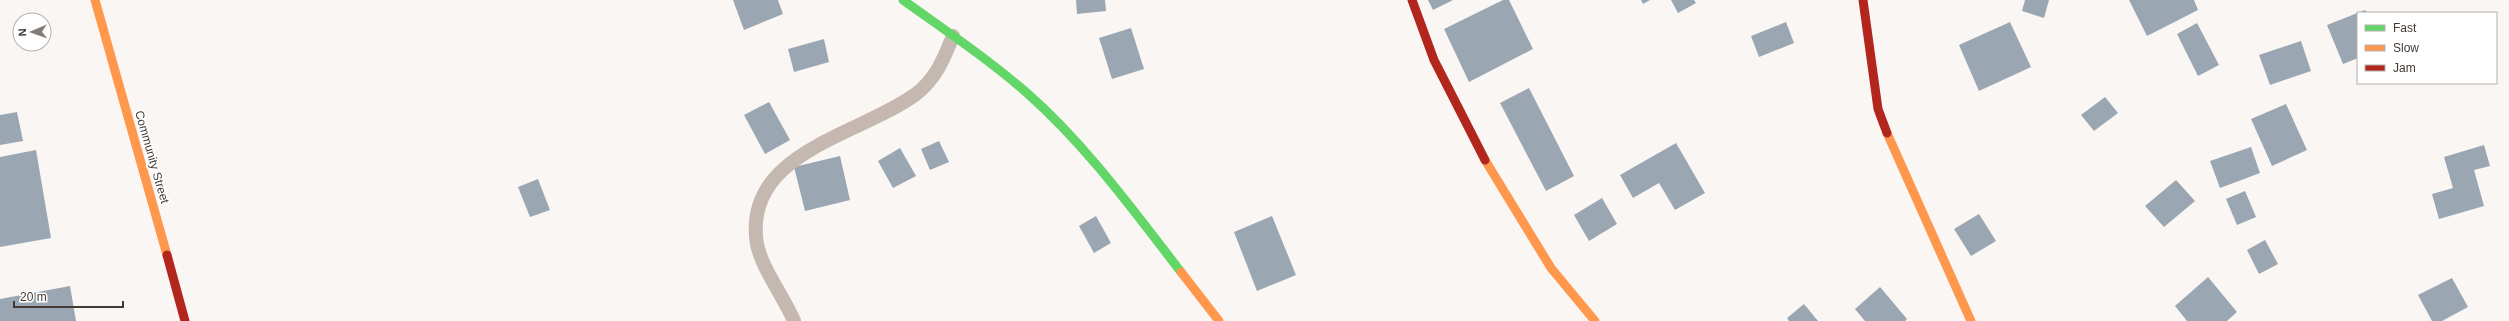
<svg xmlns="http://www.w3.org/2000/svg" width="2509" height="321" viewBox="0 0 2509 321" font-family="Helvetica,sans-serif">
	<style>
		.building { fill: #9aa7b2 }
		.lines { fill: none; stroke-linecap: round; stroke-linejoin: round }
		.lane { stroke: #c4b8b0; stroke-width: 14 }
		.fast { stroke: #63d668; stroke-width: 9 }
		.slow { stroke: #ff974d; stroke-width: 9 }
		.jam { stroke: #b3261e; stroke-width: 9 }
		.labels { text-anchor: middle; stroke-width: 4; stroke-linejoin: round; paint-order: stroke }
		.street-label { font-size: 12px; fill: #423a35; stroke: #fff }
	</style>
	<rect width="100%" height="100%" fill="#faf6f4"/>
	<g class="building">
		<path d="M733,0h45l5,14 -39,16z"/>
		<path d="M1076,0h29l1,11 -29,3z"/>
		<path d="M1428,0h25l-20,10z"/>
		<path d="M1503,0h6l24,49 -64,33 -25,-53z"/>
		<path d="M1641,0h9l-7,4z"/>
		<path d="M1671,0h23l2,3 -18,10z"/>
		<path d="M2025,0h24l-5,18 -22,-7z"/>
		<path d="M2129,0h65l4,10 -51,26z"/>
		<path d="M2365,10l2,3h-9v45l-15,6 -16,-39z"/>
		<path d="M1786,22l8,21 -35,14 -8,-21z"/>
		<path d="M2010,22l21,45 -52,24 -20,-46z"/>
		<path d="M2197,23l22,42 -21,11 -21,-42z"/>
		<path d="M1131,28l13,41 -32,10 -13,-41z"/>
		<path d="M824,39l5,23 -35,10 -6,-23z"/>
		<path d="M2301,41l10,30 -41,14 -11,-30z"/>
		<path d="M1529,88l45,88 -28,15 -46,-88z"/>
		<path d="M2105,97l13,16 -24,18 -13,-16z"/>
		<path d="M769,102l21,38 -25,14 -21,-39z"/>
		<path d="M2286,104l21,46 -35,16 -21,-47z"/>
		<path d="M17,112l6,29 -23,4v-30z"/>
		<path d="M939,141l10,21 -19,8 -9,-21z"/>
		<path d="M1676,143l29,50 -30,17 -16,-27 -26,15 -13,-23z"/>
		<path d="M2484,145l6,21 -16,4 10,36 -45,13 -7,-25 21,-6 -9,-31z"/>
		<path d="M2251,147l9,26 -40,15 -10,-27z"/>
		<path d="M900,148l16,28 -23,12 -15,-27z"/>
		<path d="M36,150l15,88 -51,9v-90z"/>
		<path d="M840,156l10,44 -45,11 -11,-44z"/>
		<path d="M538,179l12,31 -20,7 -12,-30z"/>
		<path d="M2176,180l19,21 -31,26 -19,-21z"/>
		<path d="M2245,191l11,26 -19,8 -11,-26z"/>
		<path d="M1602,198l15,26 -28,17 -15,-26z"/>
		<path d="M1979,214l17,27 -25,15 -17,-27z"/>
		<path d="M1096,216l15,27 -17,10 -15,-27z"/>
		<path d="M1272,216l24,59 -39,16 -23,-59z"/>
		<path d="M2265,240l13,24 -19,10 -12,-24z"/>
		<path d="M2208,277l29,35 -10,9h-40l-12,-15z"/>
		<path d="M2452,278l16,29 -26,14h-10l-14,-26z"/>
		<path d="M70,286l6,35h-76v-22z"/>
		<path d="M1880,287l27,32 -2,2h-40l-10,-12z"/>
		<path d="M1804,304l14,17h-29l-2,-3z"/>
	</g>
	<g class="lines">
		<path class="lane" d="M794,321c-9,-22 -33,-54 -37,-77 -15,-92 102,-108 159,-150 20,-15 28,-36 37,-58"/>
		<path class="fast" d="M903,0c42,30 85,59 124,93 59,52 106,117 154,179"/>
		<g class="slow">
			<path d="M95,0l72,255"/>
			<path d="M1887,133l84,188"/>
			<path d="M1485,160l66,108 44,53"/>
			<path d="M1181,272l38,49"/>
		</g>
		<g class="jam">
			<path d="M1412,0l22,60 51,100"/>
			<path d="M1863,0l15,109 9,24"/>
			<path d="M167,255l18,66"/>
		</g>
	</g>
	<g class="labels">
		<g class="street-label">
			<text transform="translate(152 157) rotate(74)" y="4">Community Street</text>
		</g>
	</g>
	<rect x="2357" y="12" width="140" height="72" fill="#ffffff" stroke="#b3b0ae"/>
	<rect x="2365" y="25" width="20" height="6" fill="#63d668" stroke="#b3b0ae"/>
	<text x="2393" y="32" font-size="12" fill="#423a35">Fast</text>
	<rect x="2365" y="45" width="20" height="6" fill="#ff974d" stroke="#b3b0ae"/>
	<text x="2393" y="52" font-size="12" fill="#423a35">Slow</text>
	<rect x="2365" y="65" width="20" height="6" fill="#b3261e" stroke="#b3b0ae"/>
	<text x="2393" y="72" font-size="12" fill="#423a35">Jam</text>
	<g transform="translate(32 32) rotate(268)"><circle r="19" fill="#ffffff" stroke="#b3b0ae"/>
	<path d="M0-3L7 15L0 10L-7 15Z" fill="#827c78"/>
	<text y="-6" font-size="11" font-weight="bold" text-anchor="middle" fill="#423a35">N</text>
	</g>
	<path d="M14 301v6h109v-6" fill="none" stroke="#423a35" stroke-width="2"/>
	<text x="20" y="301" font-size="12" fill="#423a35" stroke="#ffffff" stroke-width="3" paint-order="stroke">20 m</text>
</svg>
